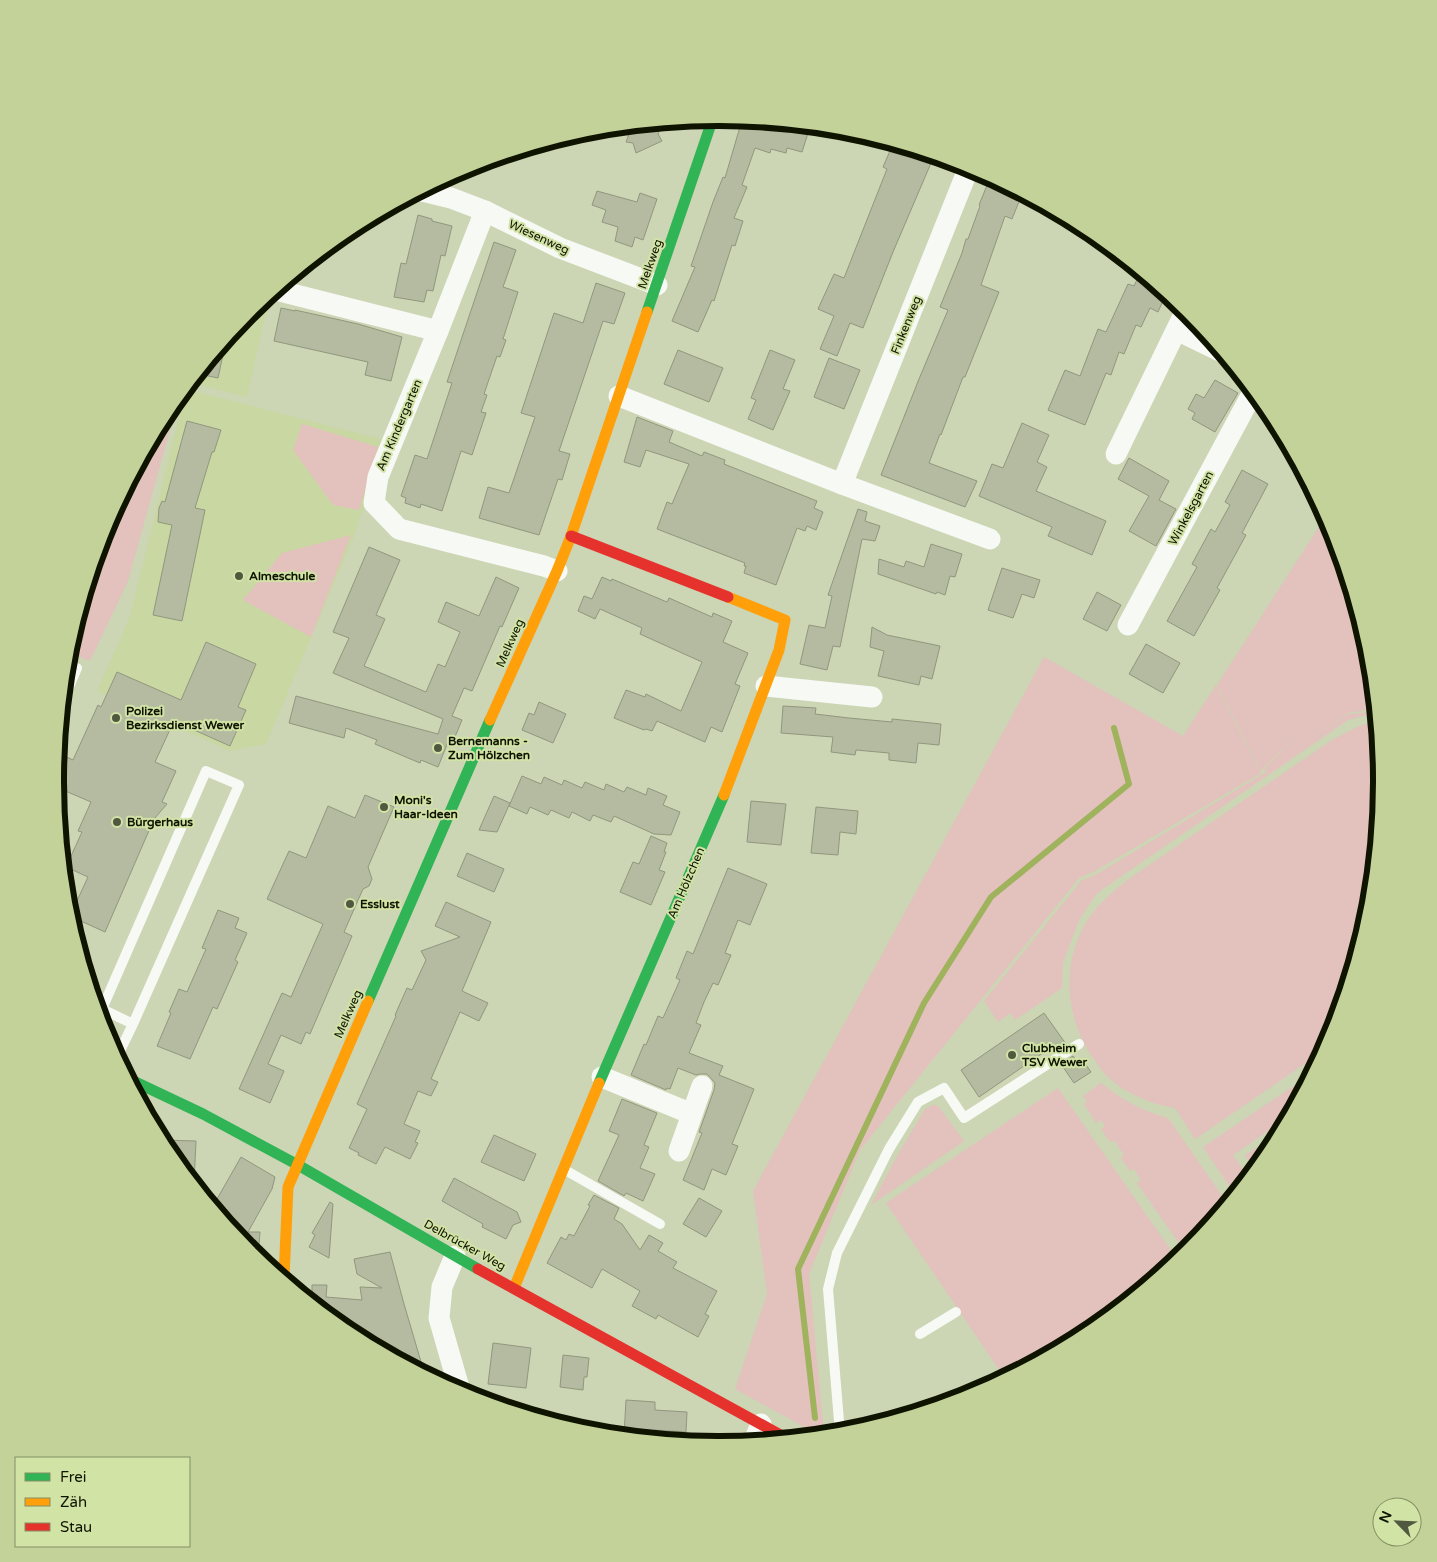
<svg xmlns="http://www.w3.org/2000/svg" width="1437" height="1562" viewBox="0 0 1437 1562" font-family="'Varela Round',sans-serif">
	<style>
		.built { fill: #c9d7a2 }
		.green { fill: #e3c1bd }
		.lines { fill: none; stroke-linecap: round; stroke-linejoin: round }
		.stream { stroke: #9fb25c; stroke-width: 6 }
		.building { fill: #b4bba0; stroke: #91977e }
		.lane { stroke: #f7f9f4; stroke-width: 10 }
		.street { stroke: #f7f9f4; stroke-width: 21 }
		.fast { stroke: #30b455; stroke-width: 11 }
		.slow { stroke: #ff9f0a; stroke-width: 11 }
		.jam { stroke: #e5322d; stroke-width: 11 }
		.poi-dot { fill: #515840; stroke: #d2e3a6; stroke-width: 2 }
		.labels { text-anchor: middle; stroke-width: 4; stroke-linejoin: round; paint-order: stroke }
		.street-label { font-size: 12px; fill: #0f1401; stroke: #d2e3a6 }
		.poi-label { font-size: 12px; font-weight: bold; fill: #0f1401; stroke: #d2e3a6; text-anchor: start }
		.rim { fill: none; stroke: #0f1401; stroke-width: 6 }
	</style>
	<rect width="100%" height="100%" fill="#ccd5b4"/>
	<g class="built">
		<path d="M266,298l3,1 -22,98 -56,-14 59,-71z"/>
		<path d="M186,389l198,51 -30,96 -88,208 -36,7 -133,-60 33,-75z"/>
	</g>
	<g class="green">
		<path d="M179,397l-51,184 -38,80 -22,-9 38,-125 61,-115z"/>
		<path d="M302,424l76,23 -19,63 -26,-5 -40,-55z"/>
		<path d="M1326,516l6,11 37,125 6,57 -28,4 -39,29 39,-28 28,-2v1l-27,7 -251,173 -18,27 -16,43 -1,25 -47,32 -4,-7 -13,9 -14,-21 97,-120 16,-7 169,-102 1,-2 -4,1 36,-39 -38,39 -44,-86z"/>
		<path d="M351,535l-40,102 -68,-37 39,-47z"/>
		<path d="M1044,657l139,79 33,-51 45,88 -166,98 -16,7 -219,272 -51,124 15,160 -5,1 -84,-46 32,-95 -14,-103z"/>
		<path d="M1376,721l6,60 -13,130 -38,124 -9,17 -127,87 -20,-31c-24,-4 -48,-14 -66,-30 -5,-4 -8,-10 -12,-15 -30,-38 -37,-93 -13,-137 10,-18 26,-32 42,-45l206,-141c14,-7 28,-16 44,-19z"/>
		<path d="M1310,1075l-23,43 -54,37 15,22 -14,16 -31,-46z"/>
		<path d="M1101,1083c21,17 41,28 67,35l59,85 -42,49 -48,-69 4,-3 -7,-11 -4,2 -9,-13 3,-3 -10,-15 -4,2 -9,-13 4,-2 -4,-7 -5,3 -12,-19 3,-2 -4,-6z"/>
		<path d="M1058,1088l119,171 -90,74 -83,44 -118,-174z"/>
		<path d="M933,1105l5,1 26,35 -93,64 25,-47 29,-49z"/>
		<path d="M1279,1134l-9,16 -16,19 -9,-14z"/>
	</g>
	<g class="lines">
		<path class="stream" d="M815,1418l-17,-149 126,-266 67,-106 138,-113 -15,-56"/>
	</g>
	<g class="building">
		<path d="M742,120l63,6 -1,2 5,2 -7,22 -15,-4 -1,5 -15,-4 -1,4 -15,-5 -13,37 5,2 -13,31 9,3 -8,25 -3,-1 -18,56 -2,-1 -14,32 -26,-11 23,-54 -4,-1 22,-64 10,-25 2,1z"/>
		<path d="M662,123l-4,11 4,7 -26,12 -3,-10 -7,-1 6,-16z"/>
		<path d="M893,144l41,12 -41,96 -30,76 -13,-5 -13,33 -17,-7 14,-33 -16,-7 16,-35 10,4 43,-109 -4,-2z"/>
		<path d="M990,178l32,16 -10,25 -7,-3 -24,69 18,7 -34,85h-2l-22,58 -1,-1 -11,29 48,18 -12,26 -84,-32 38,-96 29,-69 -8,-3 22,-54 4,-14h2l12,-33 -1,-1z"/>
		<path d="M597,191l40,11 3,-9 17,6 -14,41 -8,-3 -3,10 -17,-6 3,-14 -16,-5 4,-12 -14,-5z"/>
		<path d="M418,215l14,4v2l20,5 -7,30 -4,-1 -8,36 -6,-1 -3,12 -30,-5 7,-34 5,1z"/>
		<path d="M494,242l22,8 -13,37 15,5 -15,47 3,1 -6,17 -3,-1 -13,38 3,1 -6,17 5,1 -14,42 -11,-4 -19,60 -21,-7 -1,4 -15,-5 1,-5 -5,-2 14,-41 12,4 25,-76 -5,-1z"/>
		<path d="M1140,273l26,21 -8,18 -8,-4 -9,19 -5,-2 -12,29 -5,-2 -8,23 -5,-2 -21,52 -37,-15 17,-40 15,6 18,-47 8,3 22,-48 6,2z"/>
		<path d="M596,283l29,10 -11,31 -11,-3 -44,130 11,3 -8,26 -4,-1 -19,56 -60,-17 9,-31 21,6 26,-76 -14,-4 33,-100 29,10z"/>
		<path d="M281,308l14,3v-1l63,14 44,13 -11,44 -26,-6 3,-13 -94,-21z"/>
		<path d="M226,341l-8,37 -19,-4 7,-10z"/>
		<path d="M678,350l45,18 -14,34 -45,-18z"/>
		<path d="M770,350l25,10 -12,29 7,2 -17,39 -25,-11 8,-19 -5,-2z"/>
		<path d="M829,358l31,12 -16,39 -30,-12z"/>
		<path d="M1215,380l23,13 -23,39 -23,-13 3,-6 -7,-4 8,-15 8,4z"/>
		<path d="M637,417l36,14 -4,11 33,14 2,-4 21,8 -1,4 93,37 -3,7 9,4 -7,18 -9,-4 -2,5 -8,-3 -21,57 -32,-12 2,-7h-2l1,-3 -88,-34 10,-27 5,2 17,-40 -43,-14 -6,17 -16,-5z"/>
		<path d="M187,421l34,9 -7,22h-2l-17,56 10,2 -23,111 -29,-6 19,-90 -14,-3 1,-14 3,-7 3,1z"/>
		<path d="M1022,423l27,12 -12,27 10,5 -11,24 70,30 -14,34 -44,-19 4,-9 -73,-31 13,-32 11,4z"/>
		<path d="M1129,458l40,23 -10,19 17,9 -20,37 -27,-15 20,-35 -31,-17z"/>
		<path d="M1242,470l26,14 -26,49 4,2 -29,53 3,2 -26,46 -27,-15 30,-54 -5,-3 19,-35 4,3 15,-27 -5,-3z"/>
		<path d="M858,509l9,3 -2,9 15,5 -5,15 -13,-2 -22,108 -7,-1 -6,24 -27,-6 9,-39 16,3 7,-32 -4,-1z"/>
		<path d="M931,544l31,10 -7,23 -5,-1 -5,19 -8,-3 -1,2 -58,-20 1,-15 25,8 2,-6 18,6z"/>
		<path d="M369,547l31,13 -24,55 9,4 -21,47 62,26 12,-28 7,3 15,-35 -22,-10 8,-20 33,14 17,-39 23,11 -17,39 -2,-1 -28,65 -8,-3 -12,28 10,4 -10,24 -4,-2 -10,25 -17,-7 -1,3 -45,-19 2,-4 -31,-12 -2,10 -55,-15 7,-27 142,38 5,-15 -110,-46 16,-35 -16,-6z"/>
		<path d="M1002,568l38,12 -6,18 -12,-4 -9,24 -25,-8z"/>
		<path d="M602,577l9,4 1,-2 55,23 2,-4 43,19 1,-4 19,8 -9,21 25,11 -13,31 5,2 -18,46 -11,-5 -6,15 -48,-21 -5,10 -6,-2 -2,1 -30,-12 12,-28 19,7 1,-3 35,17 21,-49 -62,-28 2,-6 -42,-19 -5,10 -17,-8 6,-15 8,3z"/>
		<path d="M1097,592l24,13 -14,26 -24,-12z"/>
		<path d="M872,627l15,8 53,11 -8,33 -11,-3 -2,9 -41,-9 6,-25 -14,-4z"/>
		<path d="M206,642l50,22 -18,43 8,3 -16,36 -56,-25 -19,41 21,9 -14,31 5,2 -13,15 -49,113 -35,-16 18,-39 -22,-10 16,-35 -4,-1 13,-29 -35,-15 2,-34 15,7 25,-55 3,2 16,-35 64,28z"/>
		<path d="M1146,644l34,19 -17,30 -34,-19z"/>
		<path d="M539,702l27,12 -13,29 -31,-13 7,-17 5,2z"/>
		<path d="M783,706l33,2 -1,6 34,4 43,4v-3l49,5 -2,21 -21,-2 -2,20 -27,-3v-7l-33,-3 -1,5 -24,-3 2,-15 -52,-4z"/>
		<path d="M522,776l19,8 3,-7 18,8 2,-5 18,8 3,-6 19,8 2,-6 18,8 3,-5 19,8 2,-7 19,8 -4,9 17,7 -9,23 -17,-1 -40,-18 -3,6 -18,-7 -3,6 -18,-9 -3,6 -18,-8 -3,5 -18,-8 -3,7 -18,-8z"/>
		<path d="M365,795l29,12 -26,60 4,12 -3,7 -6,3 -19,43 8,4 -42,98 -4,-2 -5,12 -20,-9 -13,29 16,7 -14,32 -31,-14 43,-96 9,4 32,-73 -56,-25 22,-48 17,7 22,-52 27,12z"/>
		<path d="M494,796l16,7 -4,9 -9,20 -18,-2z"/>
		<path d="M751,801l35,3 -5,41 -34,-3z"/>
		<path d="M816,807l42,4 -2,23 -16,-2 -2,23 -27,-2z"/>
		<path d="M651,836l16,7 -3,9h2l-7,18 6,2 -14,33 -31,-13 13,-30 6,2z"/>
		<path d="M467,853l37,16 -10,23 -37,-16z"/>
		<path d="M728,868l39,16 -17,41 -12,-5 -13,33 6,2 -13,30 -5,-2 -9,19 -8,21 5,2 -12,28 34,13 -4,9 35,14 -22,55 6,2 -12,29 -14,-6 -8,21 -21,-10 19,-47 -3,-1 15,-42 1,-7 -8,-9h-7l-4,1 -18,-7 -8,21 -3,-1 -1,2 -35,-15 13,-31 2,1 12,-29 5,2 17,-38 -4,-2 11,-27 6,3z"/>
		<path d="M446,902l45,20 -29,69 26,12 -9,18 -19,-9 -29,67 7,3 -7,14 -13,-5 -14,33 16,7 -5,11 3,1 -8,16 -25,-12 -9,17 -18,-9 1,-2 -10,-5 18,-39 -10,-5 39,-88 -1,-1 12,-27 5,2 14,-30 -5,-9 39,-14 -25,-11z"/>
		<path d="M218,910l21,8 -4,10 12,5 -12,27 3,2 -21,47 -4,-2 -23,52 -33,-13 14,-33 -2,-1 10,-23 8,3 19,-43 -4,-1z"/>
		<path d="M1044,1013l22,31 -13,9 -3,-5 -71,49 -18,-27z"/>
		<path d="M1073,1056l5,6 4,-3 9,13 -17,11 -13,-19z"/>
		<path d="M622,1099l35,14 -13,32 5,2 -9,21 15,6 -12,27 -17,-8 -2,3 -26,-15 21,-46 -10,-4z"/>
		<path d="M494,1135l42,19 -12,27 -43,-19z"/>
		<path d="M162,1140l34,1 -2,42 -27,-34z"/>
		<path d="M241,1157l34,20 -3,12 -24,43h12l-2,25 -9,-7 -36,-44z"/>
		<path d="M454,1178l63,34 4,10 -8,3 -7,14 -24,-12 1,-3 -41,-23z"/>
		<path d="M594,1195l25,13 -5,11 8,5 18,26 9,-15 14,8 -5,8 19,11 -4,6 44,23 -12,23 4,2 -11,21 -40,-22 -2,4 -24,-13 8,-15 -38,-22 -10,19 -45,-25 14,-26 5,3 3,-6 5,2 16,-30 -2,-1z"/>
		<path d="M699,1198l23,13 -16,26 -23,-13z"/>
		<path d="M330,1202l3,2 -4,54 -20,-11 6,-12 -3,-2z"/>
		<path d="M390,1252l14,52 20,68 -74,-39 -45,-37h7v-11h15l-1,12 36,3 -2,-13 22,1 -25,-14 -3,-15z"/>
		<path d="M493,1343l38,5 -5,40 -38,-4z"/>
		<path d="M563,1355l26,3 -2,19h-3l-1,13 -23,-3z"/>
		<path d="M626,1400l29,2v8l32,2 -1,20 -32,-2v8l-30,-3z"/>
	</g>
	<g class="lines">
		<g class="lane">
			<path d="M63,701l14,-33"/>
			<path d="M117,1057l16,-33 106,-239 -33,-14 -104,238 31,15"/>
			<path d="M565,1170l95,54"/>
			<path d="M920,1334l36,-22"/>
			<path d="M840,1433l-12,-144 9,-36 52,-104 29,-47 26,-14 20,30 115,-74"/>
		</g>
		<g class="street">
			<path d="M422,191l29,7 34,13 75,37 97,37"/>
			<path d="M485,211l-47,120 -60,146 -4,26 25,26 145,37 13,5"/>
			<path d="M276,290l162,41"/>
			<path d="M1177,330l43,21"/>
			<path d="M619,396l223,88 148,55"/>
			<path d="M1116,454l70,-144"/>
			<path d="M842,484l127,-317"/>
			<path d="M1128,625l125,-233"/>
			<path d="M766,686l106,11"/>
			<path d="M602,1077l90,37"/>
			<path d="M679,1151l23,-65"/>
			<path d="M455,1256l-13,31 -3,31 21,73"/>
			<path d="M754,1441l7,-17"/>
		</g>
		<g class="fast">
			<path d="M647,312l66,-194"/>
			<path d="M368,1001l122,-281"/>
			<path d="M129,1079l74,35 95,51 180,104"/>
			<path d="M599,1083l125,-288"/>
		</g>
		<g class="slow">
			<path d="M490,720l67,-149 14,-35 76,-224"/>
			<path d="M724,795l55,-145 6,-30 -57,-23"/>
			<path d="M284,1278l4,-91 80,-186"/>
			<path d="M514,1288l85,-205"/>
		</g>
		<g class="jam">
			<path d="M571,536l157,61"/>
			<path d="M478,1269l308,169"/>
		</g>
	</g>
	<g class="poi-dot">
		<circle cx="239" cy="576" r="5"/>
		<circle cx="116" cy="718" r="5"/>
		<circle cx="438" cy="748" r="5"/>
		<circle cx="384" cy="807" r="5"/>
		<circle cx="117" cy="822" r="5"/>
		<circle cx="350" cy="904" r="5"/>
		<circle cx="1012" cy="1055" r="5"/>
	</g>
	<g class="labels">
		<g class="street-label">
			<text transform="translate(539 237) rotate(25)" y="4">Wiesenweg</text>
			<text transform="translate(650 264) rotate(-71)" y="4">Melkweg</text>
			<text transform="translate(906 325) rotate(-68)" y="4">Finkenweg</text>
			<text transform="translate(399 425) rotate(-67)" y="4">Am Kindergarten</text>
			<text transform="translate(1191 508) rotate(-62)" y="4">Winkelsgarten</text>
			<text transform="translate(510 643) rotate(-66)" y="4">Melkweg</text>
			<text transform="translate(686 883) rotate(-67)" y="4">Am Hölzchen</text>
			<text transform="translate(348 1014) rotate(-66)" y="4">Melkweg</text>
			<text transform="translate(465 1245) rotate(29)" y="4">Delbrücker Weg</text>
		</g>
		<g class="poi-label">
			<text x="249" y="580">Almeschule</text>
			<text x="126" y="715">Polizei<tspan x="126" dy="14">Bezirksdienst Wewer</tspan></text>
			<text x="448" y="745">Bernemanns -<tspan x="448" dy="14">Zum Hölzchen</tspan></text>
			<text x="394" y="804">Moni's<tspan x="394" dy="14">Haar-Ideen</tspan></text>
			<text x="127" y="826">Bürgerhaus</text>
			<text x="360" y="908">Esslust</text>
			<text x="1022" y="1052">Clubheim<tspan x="1022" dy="14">TSV Wewer</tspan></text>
		</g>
	</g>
	<path d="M0 0H1437V1562H0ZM718 126H719A654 654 0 0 1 1373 780V782A654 654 0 0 1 719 1436H718A654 654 0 0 1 64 782V780A654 654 0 0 1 718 126Z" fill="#c2d299" fill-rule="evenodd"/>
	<path class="rim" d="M718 126H719A654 654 0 0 1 1373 780V782A654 654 0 0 1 719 1436H718A654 654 0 0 1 64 782V780A654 654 0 0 1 718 126Z"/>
	<rect x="15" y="1457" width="175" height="90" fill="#d2e3a6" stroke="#849064"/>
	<rect x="25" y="1473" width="25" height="8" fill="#30b455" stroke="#849064"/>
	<text x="60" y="1482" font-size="15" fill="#0f1401">Frei</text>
	<rect x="25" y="1498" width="25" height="8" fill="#ff9f0a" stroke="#849064"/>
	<text x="60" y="1507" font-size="15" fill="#0f1401">Zäh</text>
	<rect x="25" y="1523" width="25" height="8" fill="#e5322d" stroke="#849064"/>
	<text x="60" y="1532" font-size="15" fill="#0f1401">Stau</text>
	<g transform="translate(1397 1522) rotate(294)"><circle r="24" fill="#d2e3a6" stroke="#849064"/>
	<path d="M0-4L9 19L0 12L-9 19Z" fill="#515840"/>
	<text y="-8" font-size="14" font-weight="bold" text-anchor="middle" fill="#0f1401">N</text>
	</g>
</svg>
